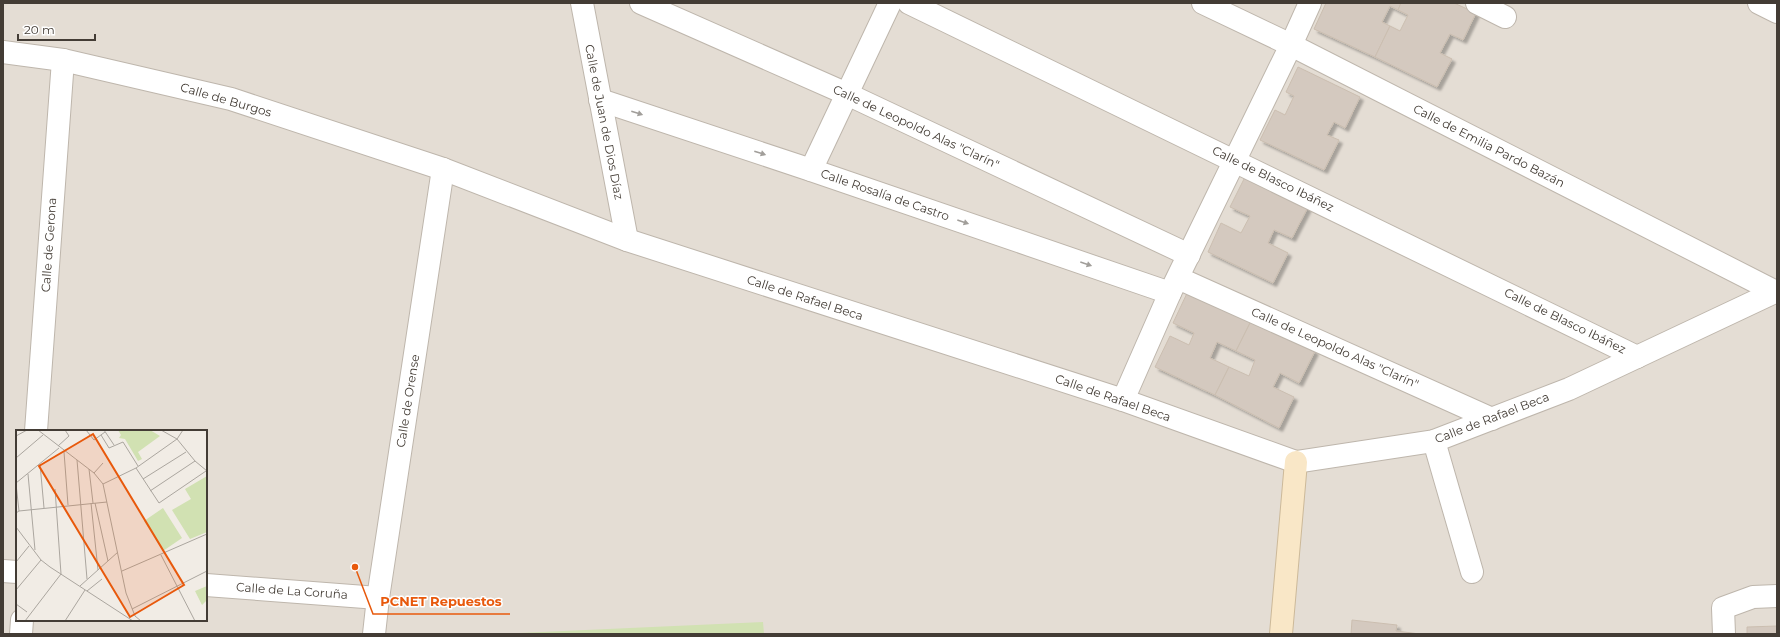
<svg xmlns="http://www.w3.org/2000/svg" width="1780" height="637" viewBox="0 0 1780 637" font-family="Montserrat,sans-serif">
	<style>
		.residential { fill: #e4ddd4; fill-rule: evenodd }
		.green { fill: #d1e1b2 }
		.building { fill: #d4c9bf; stroke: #cbbeb0; filter: url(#shadow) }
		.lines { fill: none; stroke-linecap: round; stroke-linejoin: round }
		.street-casing { stroke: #beb6ac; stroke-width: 24 }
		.secondary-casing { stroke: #ccb999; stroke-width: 24 }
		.street { stroke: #fff; stroke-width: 22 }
		.secondary { stroke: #f9e7c7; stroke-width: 22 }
		.oneway { fill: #a19e9a }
		.labels { text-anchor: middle; stroke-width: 3; stroke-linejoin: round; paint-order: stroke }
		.street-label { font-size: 12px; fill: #433c35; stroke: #fff }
		.inset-road { fill: none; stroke: #aba69f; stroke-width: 1 }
		.view { fill: #e8590c; fill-opacity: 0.15; stroke: #e8590c; stroke-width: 2 }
		.inset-edge { fill: none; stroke: #433c35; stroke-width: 2 }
		.leader { fill: none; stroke: #e8590c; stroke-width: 1.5 }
		.callout-dot { fill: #e8590c; stroke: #fff; stroke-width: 1.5 }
		.callout-label { font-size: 13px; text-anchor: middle; font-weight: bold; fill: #e8590c; stroke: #fff; stroke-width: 3; stroke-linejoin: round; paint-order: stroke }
	</style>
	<defs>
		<filter id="shadow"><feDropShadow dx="3.5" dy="3.5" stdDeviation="1" flood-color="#0004"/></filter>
	</defs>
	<rect width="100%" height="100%" fill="#f1ece5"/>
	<path class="residential" d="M3,3h1774v631h-1774zM17,431h189v189h-189z"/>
	<path class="green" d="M763,622l1,12h-265z"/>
	<g class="building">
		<path d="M1326,3h75l-3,7 -8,-4 -8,16 8,4 -15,31 -61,-28z"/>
		<path d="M1401,3h53l22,10 -13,27 -13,-6 -10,19 12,6 -15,28 -62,-30 15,-31 10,5 8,-16 -10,-5z"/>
		<path d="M1298,67l62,30 -15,31 -11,-6 -7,13 12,5 -15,30 -64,-30 15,-30 10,5 9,-19 -8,-4z"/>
		<path d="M1245,177l63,30 -16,31 -18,-8 -6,13 20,10 -15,30 -65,-31 13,-29 20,10 9,-17 -20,-9z"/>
		<path d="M1189,289l63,30 -16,32 -19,-9 -7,16 19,9 -14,28 -60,-28 15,-31 19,9 5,-12 -21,-10z"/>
		<path d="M1252,319l63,32 -16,32 -19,-10 -7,14 21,10 -15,31 -64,-33 14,-28 20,9 6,-16 -19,-9z"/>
		<path d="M1352,620l45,5 -1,6 24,3h-69z"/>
		<path d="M1777,626v8h-30v-7z"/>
	</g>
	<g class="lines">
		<g class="street-casing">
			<g id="street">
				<path d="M582,3l45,237"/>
				<path d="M641,3l206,91 342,161"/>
				<path d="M909,3l728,354"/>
				<path d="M1203,3l88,42 483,246"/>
				<path d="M1477,3l28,14"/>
				<path d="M1759,3l18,9"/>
				<path d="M3,52l60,8 168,39 212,70 184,71 496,160 173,62 138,-21 135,-52 208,-98"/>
				<path d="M600,100l211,70 359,123"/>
				<path d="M811,170l79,-167"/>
				<path d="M1178,278l314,141"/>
				<path d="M1123,400l47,-107 121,-248 19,-42"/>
				<path d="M36,431l27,-371"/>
				<path d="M1434,441l38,131"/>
				<path d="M3,571l14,1"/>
				<path d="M206,585l172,13"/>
				<path d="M21,634l1,-14"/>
				<path d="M374,634l4,-36 65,-429"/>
				<path d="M1724,634l-1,-26 30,-11 24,-1"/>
			</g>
		</g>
		<g class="secondary-casing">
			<path id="secondary" d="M1281,634l15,-172"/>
		</g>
		<use href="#street" class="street"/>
		<use href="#secondary" class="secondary"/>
	</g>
	<defs><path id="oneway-solid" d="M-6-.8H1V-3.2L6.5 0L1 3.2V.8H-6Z"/></defs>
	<g class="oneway">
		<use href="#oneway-solid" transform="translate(637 113) rotate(18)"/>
		<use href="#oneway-solid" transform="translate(760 153) rotate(18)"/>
		<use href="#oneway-solid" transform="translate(963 222) rotate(19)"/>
		<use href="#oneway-solid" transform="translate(1086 264) rotate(19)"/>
	</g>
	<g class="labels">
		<g class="street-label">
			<text transform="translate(226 100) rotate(16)" y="4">Calle de Burgos</text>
			<text transform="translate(604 122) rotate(79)" y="4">Calle de Juan de Dios Díaz</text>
			<text transform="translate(916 127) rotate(25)" y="4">Calle de Leopoldo Alas "Clarín"</text>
			<text transform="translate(1489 146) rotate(27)" y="4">Calle de Emilia Pardo Bazán</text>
			<text transform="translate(1273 179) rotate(26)" y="4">Calle de Blasco Ibáñez</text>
			<text transform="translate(885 195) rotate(19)" y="4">Calle Rosalía de Castro</text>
			<text transform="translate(49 245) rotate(-86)" y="4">Calle de Gerona</text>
			<text transform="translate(805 298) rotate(18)" y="4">Calle de Rafael Beca</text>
			<text transform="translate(1565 321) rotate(26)" y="4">Calle de Blasco Ibáñez</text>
			<text transform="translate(1335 348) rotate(24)" y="4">Calle de Leopoldo Alas "Clarín"</text>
			<text transform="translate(1113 398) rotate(19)" y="4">Calle de Rafael Beca</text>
			<text transform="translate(408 401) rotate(-81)" y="4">Calle de Orense</text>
			<text transform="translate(1492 418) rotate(-21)" y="4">Calle de Rafael Beca</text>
			<text transform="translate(292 591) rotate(4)" y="4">Calle de La Coruña</text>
		</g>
	</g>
	<g transform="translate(16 430)">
		<rect width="191" height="191" fill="#f1ece5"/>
		<path d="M102,0h32l10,6 -22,16 4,7 -4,2 -13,-22 -6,-1 2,-3zM191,46v56l-17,7 -18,-29 19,-11 -6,-10zM147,78l19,30 -19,13 -19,-30zM191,156v14l-5,5 -7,-14z" fill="#d1e1b2"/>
		<path class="inset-road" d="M22,0l56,43 9,11 23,109 9,23 6,5M70,0l8,10 11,-8M88,0l10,15M145,0l16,9 18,22 12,10M85,5l8,13 14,-6 15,24M0,6l11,-6M42,16l11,-10 -4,-6M48,22l4,53M0,28l27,-23M61,30l10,119M24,34l4,44M120,38l23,35 47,-32M73,39l4,34M78,43l9,-10M12,44l7,76M127,49l43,-27M0,53l43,-35M0,54l3,27M87,54l33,-16 41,-29 6,-9M39,59l6,85M134,61l45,-30M75,73l7,67M79,73l13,58M0,83l3,-2 88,-9M0,97l25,33 9,7 83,54M145,125l34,66M0,132l13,-16M106,141l85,-37M64,156l38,-34M0,160l25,-30M71,161l15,-12M0,174l11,8M116,179l75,-38M9,191l36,-47M49,191l20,-31"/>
		<path class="view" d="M77,4l91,151 -54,32 -91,-151z"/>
		<rect width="191" height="191" class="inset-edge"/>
	</g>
	<path class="leader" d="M355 567L373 614H510"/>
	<circle class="callout-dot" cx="355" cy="567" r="4"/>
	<g class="callout-label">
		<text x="441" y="606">PCNET Repuestos</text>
	</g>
	<rect width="1780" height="637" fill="none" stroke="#433c35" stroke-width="8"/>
	<path d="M18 34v6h77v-6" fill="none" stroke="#433c35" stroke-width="2"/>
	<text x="24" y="34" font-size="12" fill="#433c35" stroke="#ffffff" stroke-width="3" paint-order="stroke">20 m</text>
</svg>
